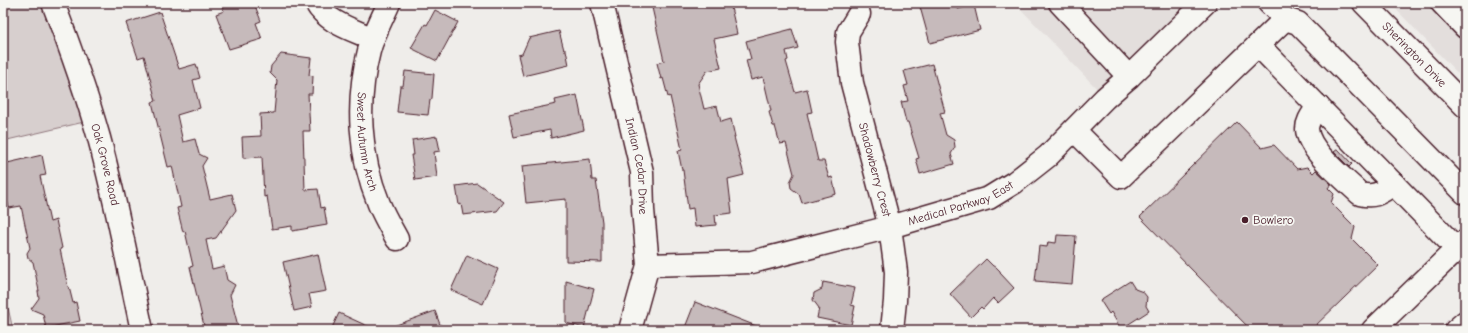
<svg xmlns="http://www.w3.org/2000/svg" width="1468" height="333" viewBox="0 0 1468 333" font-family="'Comic Neue',sans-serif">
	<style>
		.built { fill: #e3dedc }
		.green { fill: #d7cfce; stroke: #90777c }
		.building { fill: #c6babb; stroke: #4a1f2b }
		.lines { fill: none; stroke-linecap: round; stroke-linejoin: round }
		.minor-casing { stroke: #4a1f2b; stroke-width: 25 }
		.minor { stroke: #f6f6f2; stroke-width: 22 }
		.poi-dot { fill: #4a1f2b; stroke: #f6f6f2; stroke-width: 1.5 }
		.labels { text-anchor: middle; stroke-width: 3.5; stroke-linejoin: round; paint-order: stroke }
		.street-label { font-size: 12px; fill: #4a1f2b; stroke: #f6f6f2 }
		.poi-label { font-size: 12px; fill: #4a1f2b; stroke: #f6f6f2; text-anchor: start }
	</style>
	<rect width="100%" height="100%" fill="#efedea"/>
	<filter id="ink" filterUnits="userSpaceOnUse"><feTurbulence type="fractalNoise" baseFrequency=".025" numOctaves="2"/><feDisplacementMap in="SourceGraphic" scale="8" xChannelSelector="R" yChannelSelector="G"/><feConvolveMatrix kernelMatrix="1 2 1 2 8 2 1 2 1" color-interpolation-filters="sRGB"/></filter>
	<g filter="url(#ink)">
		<g class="built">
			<path d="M1015,3h189l-105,88z"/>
			<path d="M1390,3h75v78z"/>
		</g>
		<g class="green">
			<path d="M3,3h39l42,119 -81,19z"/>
			<path d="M3,285l10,45h-10z"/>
		</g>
		<g class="building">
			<path d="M221,3h33l7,18 -5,2 6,16 -33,10 -13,-35 8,-3z"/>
			<path d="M651,3h79l7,31 -23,5 7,29 -14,3 -9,13 6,25 13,-3 4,16 10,-3 4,18h-1l10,38 -16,4 4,34 -17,2 1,10 -21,2 -2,-19 -5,1 -5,-39h-1l-4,-19 4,-1 -12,-54 -2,1 -5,-19 -2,1 -4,-16 7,-2z"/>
			<path d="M937,3h20l1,6 16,-4 6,25 -50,13 -10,-36z"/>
			<path d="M435,10l23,12 -21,39 -26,-13 14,-24 2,1z"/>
			<path d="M160,12l19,57 17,-5 4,14 -7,2 7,28 -23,7 6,27 12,-3 4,15 8,4 -5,8 8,33 22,-5 4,16 -20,28 -10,2 6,29 12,-3 3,14 8,5 -5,10 9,35h-34l-15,-63 3,-1 -8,-35 -2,1 -6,-24 4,-1 -9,-41 -4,1 -16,-65 4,-1 -12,-45 -6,2 -12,-35z"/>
			<path d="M792,29l6,19 -12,3 2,9 -2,1 9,31 12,-3 5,23 -5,1 11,48h6l5,17 3,-1 4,17 -34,9 -3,-9 -8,-6 -1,-6 4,-8 -8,-31 -6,1 -5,-18h-2l-4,-14 2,-1 -8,-34 -12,3 -5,-20 5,-1 -5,-18z"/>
			<path d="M559,31l5,19h2l3,15 -46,11 -5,-21 4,-1 7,-16z"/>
			<path d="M281,54l30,4 -2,17 4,1 -1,18h-4l2,37h-7l2,59 13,-1 3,19 3,-1 3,18 -35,6v-5l-20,3 -5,-33 -3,1 -2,-40 -19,1 -1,-21 19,-1 -1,-22 14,-1 3,-33 -7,-7 1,-7z"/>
			<path d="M932,64l13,48 -5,1 6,22 8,5 1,7 -4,7 3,10 -34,10 -4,-15 3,-1 -11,-36h-2l-5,-20 7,-1 -4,-15 4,-1 -4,-14z"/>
			<path d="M405,71l29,3 -2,24 -1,2h-1l-2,15 -31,-3 3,-26h3z"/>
			<path d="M577,95l7,35 -33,8 -1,-8 -36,7 -5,-23 47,-10 -1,-4z"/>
			<path d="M1237,122l25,26 12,-3 23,24 10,-2 6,6 3,-3 15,14 -3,4 6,6 -3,9 24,24 -3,12 26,26 -67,65h-60l-111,-113z"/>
			<path d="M437,136l3,15 -6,1 3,25 -22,3 -4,-25h3l-2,-15z"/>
			<path d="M1338,149l14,15 -3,3 -15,-15z"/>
			<path d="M42,155l4,20 -6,1 10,46 6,-2 6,28 -2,1 8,38h1l4,16 3,-1 4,19 -34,7 -3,-14 -12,-5 8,-11 -1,-7h1l-6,-29 -5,-4 -1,-5 3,-5 -9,-42 -12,2 -3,-13h-3v-31z"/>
			<path d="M590,159l2,21h4l6,42v40l-36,-1v-62l-40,4 -4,-37z"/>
			<path d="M477,183l27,19 -7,9 -34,4 -2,-11 -2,1 -3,-19z"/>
			<path d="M1057,235l19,1 -4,48 -37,-3 4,-35 8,1 1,-5 8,1z"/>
			<path d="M318,254l8,37 -17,3 3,13 -18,4 -11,-49z"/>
			<path d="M467,255l31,14 -15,35 -32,-14z"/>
			<path d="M986,259l7,7 3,1 4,4 1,3 13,14 -16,15 -5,-5 -10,11 -2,-2 -10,10 -21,-23z"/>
			<path d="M566,281l28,8 -10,39 -18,-5z"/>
			<path d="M1130,281l5,8 8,3 4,5 -1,9 3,5 -28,18 -10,-17 -2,2 -9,-14z"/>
			<path d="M823,282l32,6 -4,17 4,1 -4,19 -34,-7 2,-10 -6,-8 1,-7 8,-4z"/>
			<path d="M695,302l69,27v1h-80z"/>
			<path d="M435,311l7,19h-53l-1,-2z"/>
			<path d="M339,313l37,17h-45z"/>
		</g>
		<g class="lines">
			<g class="minor-casing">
				<g id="minor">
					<path id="s1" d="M53,3c17,44 33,89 46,135 17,63 29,128 43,192"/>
					<path d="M316,3c11,20 38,27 57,36"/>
					<path id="s2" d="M389,3c-7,16 -16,32 -20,48 -13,50 -10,105 10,153 5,12 12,24 18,35"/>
					<path id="s3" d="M602,3l40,169 1,38 5,55 -18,65"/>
					<path d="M1060,3l69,74"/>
					<path id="s4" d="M1364,3l101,103"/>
					<path d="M1442,3l23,24"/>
					<path id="s5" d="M859,14l-11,18 -1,10 5,41 38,144 6,45 -1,29 -3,29"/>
					<path d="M1285,19l13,4 167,170"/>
					<path d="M1258,45l199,204"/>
					<path d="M1318,106c-4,7 -11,14 -11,23 1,22 38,50 53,65 16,4 21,-2 34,-10"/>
					<path d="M1074,130l47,47 164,-158 -16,-16"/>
					<path id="s6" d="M648,265l104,-3 138,-35 99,-29 26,-16 33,-26 57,-58 24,-21 76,-74"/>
					<path d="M1373,330l92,-89"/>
					<path d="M1456,330l9,-8"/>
				</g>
			</g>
			<use href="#minor" class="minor"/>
		</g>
	</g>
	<circle class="poi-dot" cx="1245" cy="220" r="4"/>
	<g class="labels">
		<g class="street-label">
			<text dy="4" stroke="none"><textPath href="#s4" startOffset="72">Sherington Drive</textPath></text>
			<text dy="4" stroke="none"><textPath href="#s2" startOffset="144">Sweet Autumn Arch</textPath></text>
			<text dy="4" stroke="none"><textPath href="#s1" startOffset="170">Oak Grove Road</textPath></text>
			<text dy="4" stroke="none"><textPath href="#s3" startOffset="167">Indian Cedar Drive</textPath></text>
			<text dy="4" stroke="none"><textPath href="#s5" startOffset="162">Shadowberry Crest</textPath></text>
			<text dy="4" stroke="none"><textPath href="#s6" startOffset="321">Medical Parkway East</textPath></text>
		</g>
		<g class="poi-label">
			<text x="1253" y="224">Bowlero</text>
		</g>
	</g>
	<rect width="1468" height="333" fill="none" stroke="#f6f6f2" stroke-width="16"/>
	<rect x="8" y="8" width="1452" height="317" fill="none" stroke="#4a1f2b" stroke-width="1.5" filter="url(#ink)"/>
</svg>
